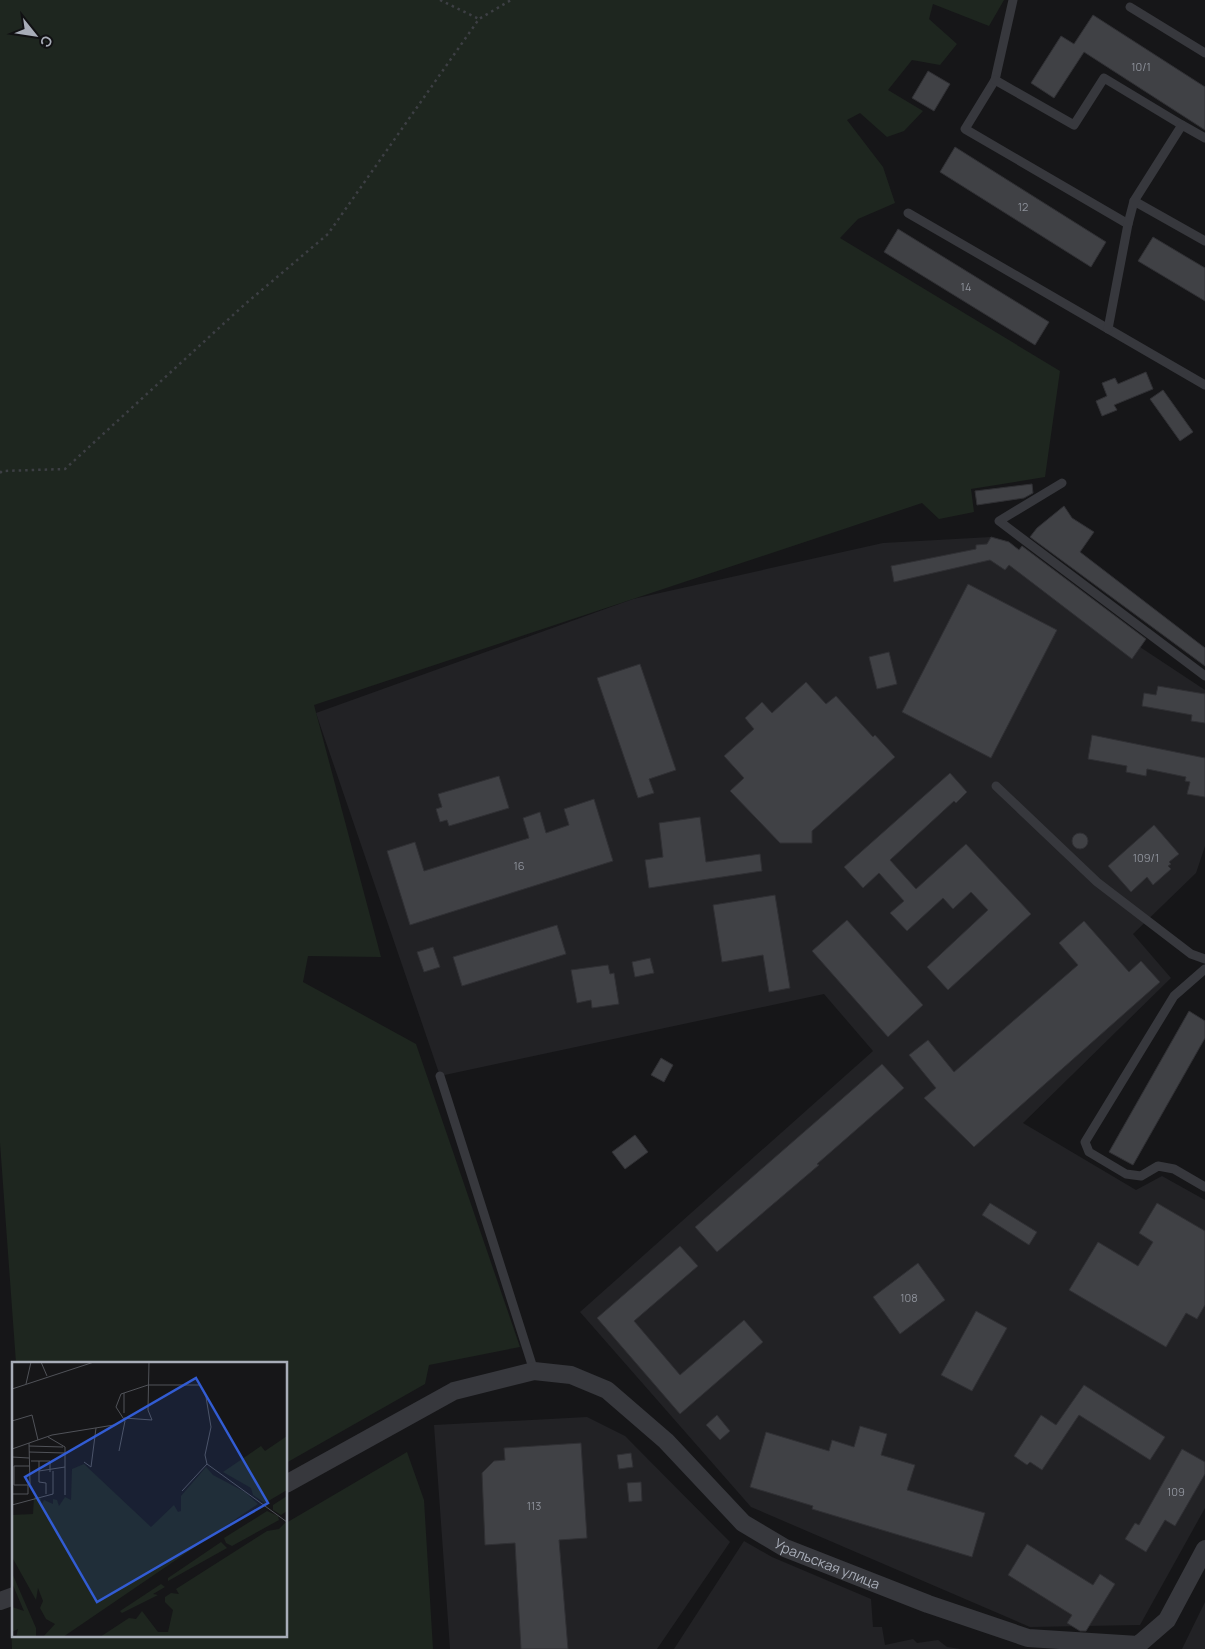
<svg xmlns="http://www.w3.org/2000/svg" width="1205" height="1649" viewBox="0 0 1205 1649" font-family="Manrope,sans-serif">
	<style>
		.built { fill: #222225 }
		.green { fill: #1e261f }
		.building { fill: #404145; stroke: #303034 }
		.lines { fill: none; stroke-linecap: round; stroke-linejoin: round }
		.path { stroke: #3d3f44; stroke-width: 2.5; stroke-dasharray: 2.5 4; stroke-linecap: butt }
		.lane { stroke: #37383d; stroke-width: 9 }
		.street { stroke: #37383d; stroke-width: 18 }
		.labels { text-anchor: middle; stroke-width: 4; stroke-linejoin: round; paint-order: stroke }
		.number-label { font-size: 11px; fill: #8e929b }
		.street-label { font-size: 14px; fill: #a8adb8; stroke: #111113 }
		.inset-road { fill: none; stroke: #505258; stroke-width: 1 }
		.view { fill: #325cd3; fill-opacity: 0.15; stroke: #325cd3; stroke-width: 2.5 }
		.inset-edge { fill: none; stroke: #a8adb8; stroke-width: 2.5 }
	</style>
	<rect width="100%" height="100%" fill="#161618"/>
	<g class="built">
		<path d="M991,537l18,5 131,105 65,43v156l-9,27 -63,61 38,44 -148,145 113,67 26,-14 43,24v308l-65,117 -110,2 -279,-120 -171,-195 293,-261 -49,-57 -384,82 -124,-363 317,-114 250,-56z"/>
		<path d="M587,1417l38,19 105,106 -73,107h-207l-16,-224z"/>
		<path d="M744,1541l28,16 99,42 2,28h9l3,18 28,-6 4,4 21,-3 9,7 14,2h-287z"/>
		<path d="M1205,1602v47h-23z"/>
	</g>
	<g class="green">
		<path d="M0,0h1004l-15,26 -56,-22 -4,15 28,25 -17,21 -28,-5 -24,30 35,21 -19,20 -17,6 -27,-24 -13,7 36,47 12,36 -37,16 -18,19 220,133 -15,106 -74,12 3,23 -35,7 -17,-16 -608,202 67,252 -73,-1 -5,26 113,62 104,303 -91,18 -4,19 -139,79v-100h-270l-16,-220z"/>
		<path d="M407,1452l17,48 9,149h-421l-1,-25 3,-1v12h272v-112z"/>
	</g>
	<g class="building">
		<path d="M1093,15l112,72v43l-121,-78 -30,46 -23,-15 30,-47 13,8z"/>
		<path d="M928,71l22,13 -16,27 -22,-13z"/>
		<path d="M955,147l151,95 -15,25 -151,-95z"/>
		<path d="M898,229l151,93 -14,23 -151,-93z"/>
		<path d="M1153,237l52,31v33l-67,-40z"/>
		<path d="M1146,372l7,17 -39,16 3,5 -15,6 -6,-15 11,-5 -5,-13 13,-5 3,6z"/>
		<path d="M1163,390l30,42 -13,9 -30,-42z"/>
		<path d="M1032,484l1,9 -9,5 -47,7 -2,-14z"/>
		<path d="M1064,506l8,12 22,14 -14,20 125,96v18l-175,-129 7,-9z"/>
		<path d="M991,537l18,5 10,8 3,-4 124,93 -14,20 -123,-94 -4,5 -15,-10 -96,22 -3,-16 85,-17v-4l11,-1z"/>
		<path d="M968,584l89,46 -66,128 -89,-46z"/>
		<path d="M889,652l8,32 -20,5 -8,-32z"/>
		<path d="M640,664l36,106 -27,9 5,14 -16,5 -41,-120z"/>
		<path d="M806,682l20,22 10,-8 37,41 2,-2 20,22 -83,74v12h-32l-50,-52 14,-13 -20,-22 30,-27 -9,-11 17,-16 10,11z"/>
		<path d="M1158,686l47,8v29l-14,-2 1,-6 -50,-9 2,-13 12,2z"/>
		<path d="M1092,735l113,23v39l-18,-3 3,-12 -5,-1 1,-4 -39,-8 -1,7 -20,-4 1,-6 -39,-7z"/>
		<path d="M950,773l17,19 -11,11 -2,-2 -64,59 26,29 50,-45 65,70 -83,76 -21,-23 61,-57 -17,-18 -18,17 -10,-11 -36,33 -17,-18 14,-12 -25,-28 -16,15 -19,-21z"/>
		<path d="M499,776l10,32 -60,18 -2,-6 -7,2 -4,-13 6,-2 -4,-13z"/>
		<path d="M594,799l19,62 -203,64 -23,-74 28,-9 9,29 105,-33 -6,-20 17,-6 6,21 23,-8 -5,-16z"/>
		<path d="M700,817l6,45 54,-8 2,17 -113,17 -4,-28 18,-3 -4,-34z"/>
		<path d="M1154,825l25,29 -10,8 2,2 -3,2 3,3 -18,16 -6,-8 -16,15 -23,-26z"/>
		<circle cx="1080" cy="841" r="8"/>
		<path d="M775,895l15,93 -21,4 -6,-37 -41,7 -9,-57z"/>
		<path d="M847,920l76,85 -35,32 -76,-86z"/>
		<path d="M1084,921l45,51 12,-11 19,21 -186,165 -50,-49 12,-10 -27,-33 19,-15 26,32 124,-107 -19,-22z"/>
		<path d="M557,925l9,29 -104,32 -9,-29z"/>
		<path d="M433,947l7,20 -16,5 -7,-20z"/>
		<path d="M650,958l4,15 -19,4 -3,-15z"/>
		<path d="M608,965l2,9 4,-1 5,31 -27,4 -1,-8 -14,3 -6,-33z"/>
		<path d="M1189,1011l16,10v17l-72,127 -24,-13z"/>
		<path d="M661,1058l12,7 -9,17 -13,-7z"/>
		<path d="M882,1064l22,24 -87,76 2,1 -102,87 -22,-25z"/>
		<path d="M635,1135l13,17 -23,17 -13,-17z"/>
		<path d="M990,1203l47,29 -8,13 -47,-30z"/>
		<path d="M1157,1203l48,28v74l-8,14 -11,-6 -20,34 -97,-57 29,-48 40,24 15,-24 -14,-9z"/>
		<path d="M680,1246l18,20 -64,55 46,54 64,-55 19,22 -83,72 -83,-96z"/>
		<path d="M918,1263l27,37 -45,34 -27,-37z"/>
		<path d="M976,1311l31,17 -35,63 -31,-16z"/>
		<path d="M1084,1385l81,52 -15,23 -71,-45 -37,55 -12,-8 -3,3 -13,-9 27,-41 15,10z"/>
		<path d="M717,1415l13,16 -10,9 -14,-15z"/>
		<path d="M860,1426l27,8 -6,21 34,10 -8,25 78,23 -13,44 -160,-48 1,-3 -63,-19 16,-55 63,19 3,-11 22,7z"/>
		<path d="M581,1443l6,95 -28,2 9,109h-47l-6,-106 -30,2 -3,-72 12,-12 11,-1 -1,-12z"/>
		<path d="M1182,1449l23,13v12l-30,52 -10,-6 -19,32 -21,-13 10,-16 4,2z"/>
		<path d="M631,1453l2,14 -14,2 -2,-14z"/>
		<path d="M641,1482l1,19 -13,1 -2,-19z"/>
		<path d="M1027,1544l66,41 7,-11 15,10 -29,47h-6l-13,-8 5,-8 -64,-40z"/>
	</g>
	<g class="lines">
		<g class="path">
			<path d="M440,0l39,19"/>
			<path d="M0,473l2,-2 63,-2 179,-164 84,-71 151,-215 32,-19"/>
		</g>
		<g class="lane">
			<path d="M1013,0l-18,80 -30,49 163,95"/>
			<path d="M1130,7l75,46"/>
			<path d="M995,80l79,45 30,-47 78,47"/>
			<path d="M1134,201l71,40"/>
			<path d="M908,213l297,172"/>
			<path d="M1108,329l20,-105 6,-23 48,-76 23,13"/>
			<path d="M1062,483l-63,38 206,155"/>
			<path d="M996,786l101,96 94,72 14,5"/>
			<path d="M1205,969l-31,27 -89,146 4,10 37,22 15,2 17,-10 16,3 31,18"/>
			<path d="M440,1076l94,295"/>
		</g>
		<g class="street">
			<path id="s1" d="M286,1484l168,-93 80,-20 37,4 36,15 59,51 77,82 42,25 143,56 100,34 110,7 29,-25 38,-71"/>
			<path d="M0,1601l14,-5"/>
		</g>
	</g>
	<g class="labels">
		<g class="number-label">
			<text x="1141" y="71">10/1</text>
			<text x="1023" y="211">12</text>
			<text x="966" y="291">14</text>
			<text x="1146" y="862">109/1</text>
			<text x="519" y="870">16</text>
			<text x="909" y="1302">108</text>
			<text x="1176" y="1496">109</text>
			<text x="534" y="1510">113</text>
		</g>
		<g class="street-label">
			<text dy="5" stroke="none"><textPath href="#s1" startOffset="635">Уральская улица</textPath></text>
		</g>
	</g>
	<g transform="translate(12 1362)">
		<rect width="275" height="275" fill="#161618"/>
		<path d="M275,74v54l-22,13 -12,-8 -2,-7 -28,-16 38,-26 4,5zM72,102l67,63 23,-22 4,7 3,-1v-15l25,-29 7,8 32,17 13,12 -195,133h-20l12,-13 -9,-5 -6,-11 3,-7 -5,-13 -2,12 -24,-43v-42l21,-1 1,-17h6l2,7 2,-4 9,4v-5l4,1 2,6 6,-9 6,3 1,-31zM275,134v15l-6,4 -8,-5v-5zM255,149l11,5 1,4 -47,26 -6,-3 -2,-5zM275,159v116h-187l29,-19 7,1 6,-8 16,21h10l5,-22 -8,-8v-5l6,-4 8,1 -3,-5 91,-58 12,-2zM209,180l6,6 -59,33v-3zM0,211l24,55v9h-20l2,-8 -6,3v-25l12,4 -12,-28zM149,222l4,3 -12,7 5,1 -36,18 -2,-2z" fill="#1e261f"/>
		<path class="inset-road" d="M29,0l6,14M14,22l5,-22M0,27l82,-27M112,31v20M112,56l28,2 -4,-10 1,-48M0,59l20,-6 6,25M36,75l17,10v48M17,81l1,41M17,84l34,1M0,87l40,-14 62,-10M107,89l6,-30 -9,-14 5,-13 27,-9h52l6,12 5,30 -6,28 2,9 80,58M17,90l36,1M0,95l17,1M19,99h8v10l26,-4M27,99h11v11M72,100l7,5 5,-39M27,109v11l7,1v11M170,129l25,-27M0,137v-5h16v-9h-14v-19h16M0,143l41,-11v-23"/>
		<path class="view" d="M184,16l72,125 -171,99 -72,-125z"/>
		<rect width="275" height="275" class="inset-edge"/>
	</g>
	<g transform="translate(35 35) rotate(120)" stroke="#111113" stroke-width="4" paint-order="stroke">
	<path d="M0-4L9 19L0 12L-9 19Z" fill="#a8adb8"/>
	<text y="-8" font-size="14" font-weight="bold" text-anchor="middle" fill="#a8adb8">С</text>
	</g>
</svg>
